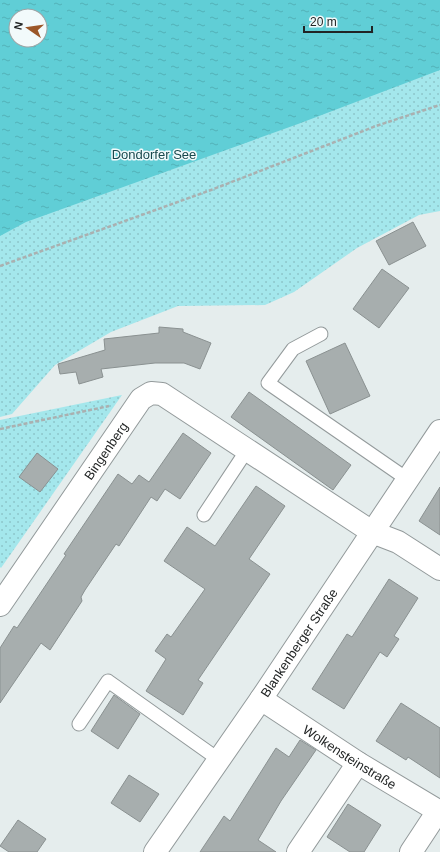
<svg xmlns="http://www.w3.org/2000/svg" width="440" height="852" viewBox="0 0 440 852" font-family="Helvetica,sans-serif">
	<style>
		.park { fill: url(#park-dots); fill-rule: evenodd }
		.water { fill: url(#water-ripples); fill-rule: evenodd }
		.building { fill: #a7aeae; stroke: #8a9191 }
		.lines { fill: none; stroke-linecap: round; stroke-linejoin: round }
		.lane-casing { stroke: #939a9b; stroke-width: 15 }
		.street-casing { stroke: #939a9b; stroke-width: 24 }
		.path { stroke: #aab0b0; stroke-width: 2.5; stroke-dasharray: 4 2; stroke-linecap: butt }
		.lane { stroke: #fff; stroke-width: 13 }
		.street { stroke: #fff; stroke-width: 22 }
		.labels { text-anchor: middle; stroke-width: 3; stroke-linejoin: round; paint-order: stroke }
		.park-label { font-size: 13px; fill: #18494d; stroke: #f2fafb }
		.street-label { font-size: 13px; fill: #212424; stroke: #f2fafb }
	</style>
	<defs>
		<pattern id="park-dots" width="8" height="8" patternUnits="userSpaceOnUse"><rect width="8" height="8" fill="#a4e7ec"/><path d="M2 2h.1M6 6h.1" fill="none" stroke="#8dc6ca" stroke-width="1.8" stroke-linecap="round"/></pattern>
		<pattern id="water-ripples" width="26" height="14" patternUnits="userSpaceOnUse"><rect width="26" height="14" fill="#60ced6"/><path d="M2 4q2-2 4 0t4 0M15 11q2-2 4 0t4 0" fill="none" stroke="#53b1b8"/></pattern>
	</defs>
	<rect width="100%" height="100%" fill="#e5eded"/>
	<g class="park">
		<path d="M0,0h440v211l-21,4 -62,33 -63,44 -29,13 -87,1 -67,26 -56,33 -43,49 -12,3zM16,16h24v24h-24z"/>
		<path d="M122,395l-121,173 -1,-1v-147z"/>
	</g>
	<path class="water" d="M0,0h440v70l-142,54 -272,98 -26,14zM16,16h24v24h-24z"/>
	<g class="building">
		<path d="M413,222l13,24 -37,19 -13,-24z"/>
		<path d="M382,269l27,19 -30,40 -26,-19z"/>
		<path d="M159,327l24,2v3l28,11 -11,26 -16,-6h-29l-54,6 2,8 -24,7 -3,-12 -16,2 -2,-10 47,-14 -1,-11 55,-6z"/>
		<path d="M345,343l25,53 -40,18 -24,-53z"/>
		<path d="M249,392l102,73 -18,25 -102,-73z"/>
		<path d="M183,433l28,20 -31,46 -15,-10 -8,12 -6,-4 -32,49 -3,-2 -31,46 -4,7 1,4 -32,49 -9,-7 -41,60v-55l14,-22 3,2 49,-73 -2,-1 54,-80 14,10 7,-9 10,7z"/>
		<path d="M37,453l21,16 -18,23 -21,-15z"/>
		<path d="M256,486l29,20 -36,53 21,15 -72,106 5,3 -20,32 -37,-24 20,-32 -11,-8 12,-17 4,3 34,-48 -41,-28 23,-34 28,19z"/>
		<path d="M440,487v48l-21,-14z"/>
		<path d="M389,579l29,19 -24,38 5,3 -12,18 -7,-5 -36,57 -32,-20 35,-55 5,3z"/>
		<path d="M114,695l26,19 -22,35 -27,-18z"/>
		<path d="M401,703l39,25v50l-32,-21 -2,3 -30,-19z"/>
		<path d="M300,740l16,10 -35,51 -23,39 18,12h-76l24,-36 6,5 46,-73 13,9z"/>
		<path d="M129,775l30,19 -19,28 -29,-19z"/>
		<path d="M348,804l33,21 -17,27h-14l-23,-15z"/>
		<path d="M18,820l28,19 -9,13h-28l-9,-6z"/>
	</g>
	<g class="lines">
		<g class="lane-casing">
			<g id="lane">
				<path d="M321,334l-28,15 -25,34 139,96"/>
				<path d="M204,515l43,-65"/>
				<path d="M79,724l29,-43 110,78"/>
			</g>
		</g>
		<g class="street-casing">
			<g id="street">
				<path id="s1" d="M0,605l141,-206 10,-6 11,1 210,138 26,10 42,27"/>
				<path id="s2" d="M261,699l97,64 82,49"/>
				<path id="s3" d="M155,852l106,-153 179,-268"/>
				<path d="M298,852l60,-89"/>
				<path d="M411,852l27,-41"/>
			</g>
		</g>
		<g class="path">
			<path d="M0,266l211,-76 165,-64 64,-21"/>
			<path d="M0,429l109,-23"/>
		</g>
		<use href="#lane" class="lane"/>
		<use href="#street" class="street"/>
	</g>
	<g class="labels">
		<g class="park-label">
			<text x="154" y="159">Dondorfer See</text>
		</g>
		<g class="street-label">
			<text dy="5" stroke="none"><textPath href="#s1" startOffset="187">Bingenberg</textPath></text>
			<text dy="5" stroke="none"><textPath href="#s3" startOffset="254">Blankenberger Straße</textPath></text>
			<text dy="5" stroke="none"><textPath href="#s2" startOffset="106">Wolkensteinstraße</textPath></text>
		</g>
	</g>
	<g transform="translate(28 28) rotate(283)"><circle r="19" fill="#f2fafb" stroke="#9ea4a5"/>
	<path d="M0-3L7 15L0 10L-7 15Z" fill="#9b5729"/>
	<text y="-6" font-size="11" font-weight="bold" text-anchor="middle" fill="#212424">N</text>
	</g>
	<path d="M304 26v6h68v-6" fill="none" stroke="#212424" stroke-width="2"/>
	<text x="310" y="26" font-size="12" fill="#212424" stroke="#f2fafb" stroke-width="3" paint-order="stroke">20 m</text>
</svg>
